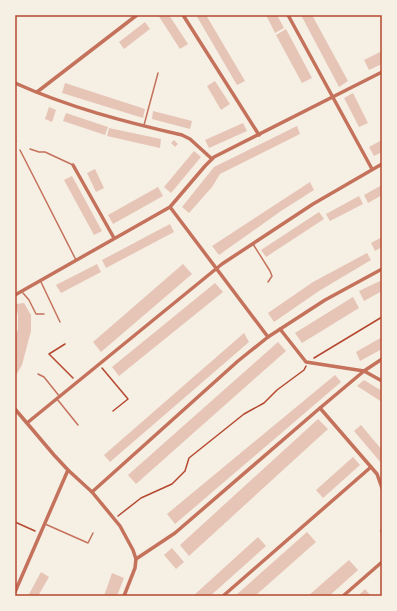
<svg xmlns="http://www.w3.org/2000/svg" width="397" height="611" viewBox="0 0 397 611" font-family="Inter,sans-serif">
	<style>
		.building { fill: #e6c5b7 }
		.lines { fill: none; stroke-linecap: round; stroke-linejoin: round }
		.path { stroke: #b5482f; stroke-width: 1.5 }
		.service { stroke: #c5725c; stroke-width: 1.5 }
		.minor { stroke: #c5725c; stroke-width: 3.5 }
		.neatline { fill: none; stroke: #b5482f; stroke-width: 1.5 }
	</style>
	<rect width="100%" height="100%" fill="#f6efe4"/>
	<g class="building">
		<path d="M158,15h11l19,29 -8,5z"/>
		<path d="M196,15h10l39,66 -8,4z"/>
		<path d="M266,15h11l7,13 -9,5z"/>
		<path d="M301,15h11l36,66 -9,6z"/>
		<path d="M145,22l5,7 -26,20 -5,-7z"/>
		<path d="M286,29l26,49 -10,5 -26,-48z"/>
		<path d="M382,51v13l-13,6 -5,-10z"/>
		<path d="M215,81l15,23 -9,6 -14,-24z"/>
		<path d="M65,83l80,26 -2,9 -81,-25z"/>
		<path d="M353,93l15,30 -9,4 -15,-29z"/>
		<path d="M49,107l7,3 -4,12 -7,-3z"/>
		<path d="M153,111l39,10 -2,8 -38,-10z"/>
		<path d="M66,113l42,14 -3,8 -42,-14z"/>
		<path d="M243,123l4,8 -38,17 -4,-8z"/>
		<path d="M297,126l3,8 -80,40 -8,13 -23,26 -7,-6 32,-40z"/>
		<path d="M109,128l52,11 -1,9 -53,-12z"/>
		<path d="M174,140l4,4 -3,3 -4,-4z"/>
		<path d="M382,140v12l-8,4 -5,-9z"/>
		<path d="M194,151l7,6 -30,36 -7,-6z"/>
		<path d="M95,169l9,19 -8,4 -9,-19z"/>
		<path d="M72,176l30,55 -8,4 -30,-55z"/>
		<path d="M310,182l4,8 -33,21 -62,44 -7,-9z"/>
		<path d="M382,185v10l-14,8 -4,-8z"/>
		<path d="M158,187l5,9 -50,28 -5,-9z"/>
		<path d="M359,196l4,8 -33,17 -4,-7z"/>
		<path d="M319,212l5,7 -58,38 -5,-7z"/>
		<path d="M170,224l4,8 -68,36 -4,-8z"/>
		<path d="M382,237v10l-7,4 -4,-8z"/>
		<path d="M367,253l4,7 -52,31 -45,31 -6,-9 45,-31z"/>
		<path d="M97,264l4,8 -40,21 -5,-8z"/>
		<path d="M183,264l9,10 -91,78 -8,-10z"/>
		<path d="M382,280v11l-18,10 -5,-10z"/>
		<path d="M215,283l8,9 -104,84 -7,-9z"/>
		<path d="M353,297l6,11 -57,35 -7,-10z"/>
		<path d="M24,303l7,12v16l-9,34 -7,12v-38l3,-10v-14l-3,-11z"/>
		<path d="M244,333l5,9 -139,120 -6,-7z"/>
		<path d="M382,337v12l-22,12 -4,-9z"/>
		<path d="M278,342l8,9 -150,133 -8,-9z"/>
		<path d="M335,375l6,7 -166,142 -8,-10z"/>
		<path d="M364,380l18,11v11l-25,-16z"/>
		<path d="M318,419l10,10 -139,127 -9,-11z"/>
		<path d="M361,425l21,25v14l-28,-33z"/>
		<path d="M353,457l7,8 -37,33 -7,-8z"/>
		<path d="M307,532l9,10 -61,54h-20z"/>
		<path d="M258,537l8,9 -56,50h-17z"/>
		<path d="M172,548l12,14 -8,7 -12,-14z"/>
		<path d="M349,560l9,10 -29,26h-21z"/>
		<path d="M41,572l8,5 -11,19h-10z"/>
		<path d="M112,573l12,5 -7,18h-13z"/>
		<path d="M365,589l6,7h-13z"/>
	</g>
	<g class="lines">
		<g class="path">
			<path d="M65,344l-16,10 24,24"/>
			<path d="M314,358l68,-41"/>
			<path d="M102,368l26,31 -15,12"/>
			<path d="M118,516l23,-18 31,-14 13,-13 4,-13 55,-44 20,-11 13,-13 27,-20 2,-4"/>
			<path d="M15,522l20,9"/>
		</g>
		<g class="service">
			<path d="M144,125l14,-52"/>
			<path d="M15,142l1,-1"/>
			<path d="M30,149l9,3h6l28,13"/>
			<path d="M20,150l56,110"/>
			<path d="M253,244l17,27 2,5 -4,6"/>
			<path d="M41,282l19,40"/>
			<path d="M23,293l6,7 7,14h8"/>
			<path d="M38,374l6,3 16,20"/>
			<path d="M57,399l21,26"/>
			<path d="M45,524l43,19 5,-10"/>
		</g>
		<g class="minor">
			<path d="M183,15l76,120"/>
			<path d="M288,15l84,154"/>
			<path d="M15,83c53,24 110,39 167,52l8,4 22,20"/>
			<path d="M37,92l100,-77"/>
			<path d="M73,165l41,73"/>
			<path d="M170,207l98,130"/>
			<path d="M15,295l155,-88 35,-41 9,-9 168,-85"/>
			<path d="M280,329l26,33 58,9 18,10"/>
			<path d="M320,408l51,59 6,7 5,14"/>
			<path d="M15,409l39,46 14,15 24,22 28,34 13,24 3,9 -1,9 -11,28"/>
			<path d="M27,423l195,-159 91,-60 69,-40"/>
			<path d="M92,492l146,-131 30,-24 57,-37 57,-31"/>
			<path d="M382,530v2"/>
			<path d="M136,559l39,-26 145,-125 44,-37 18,-12"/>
			<path d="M15,592l53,-122"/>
			<path d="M223,596l148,-129"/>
			<path d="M343,596l39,-34"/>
		</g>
	</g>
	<rect width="397" height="611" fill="none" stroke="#f6efe4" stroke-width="32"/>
	<rect x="16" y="16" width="365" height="579" class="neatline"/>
</svg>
